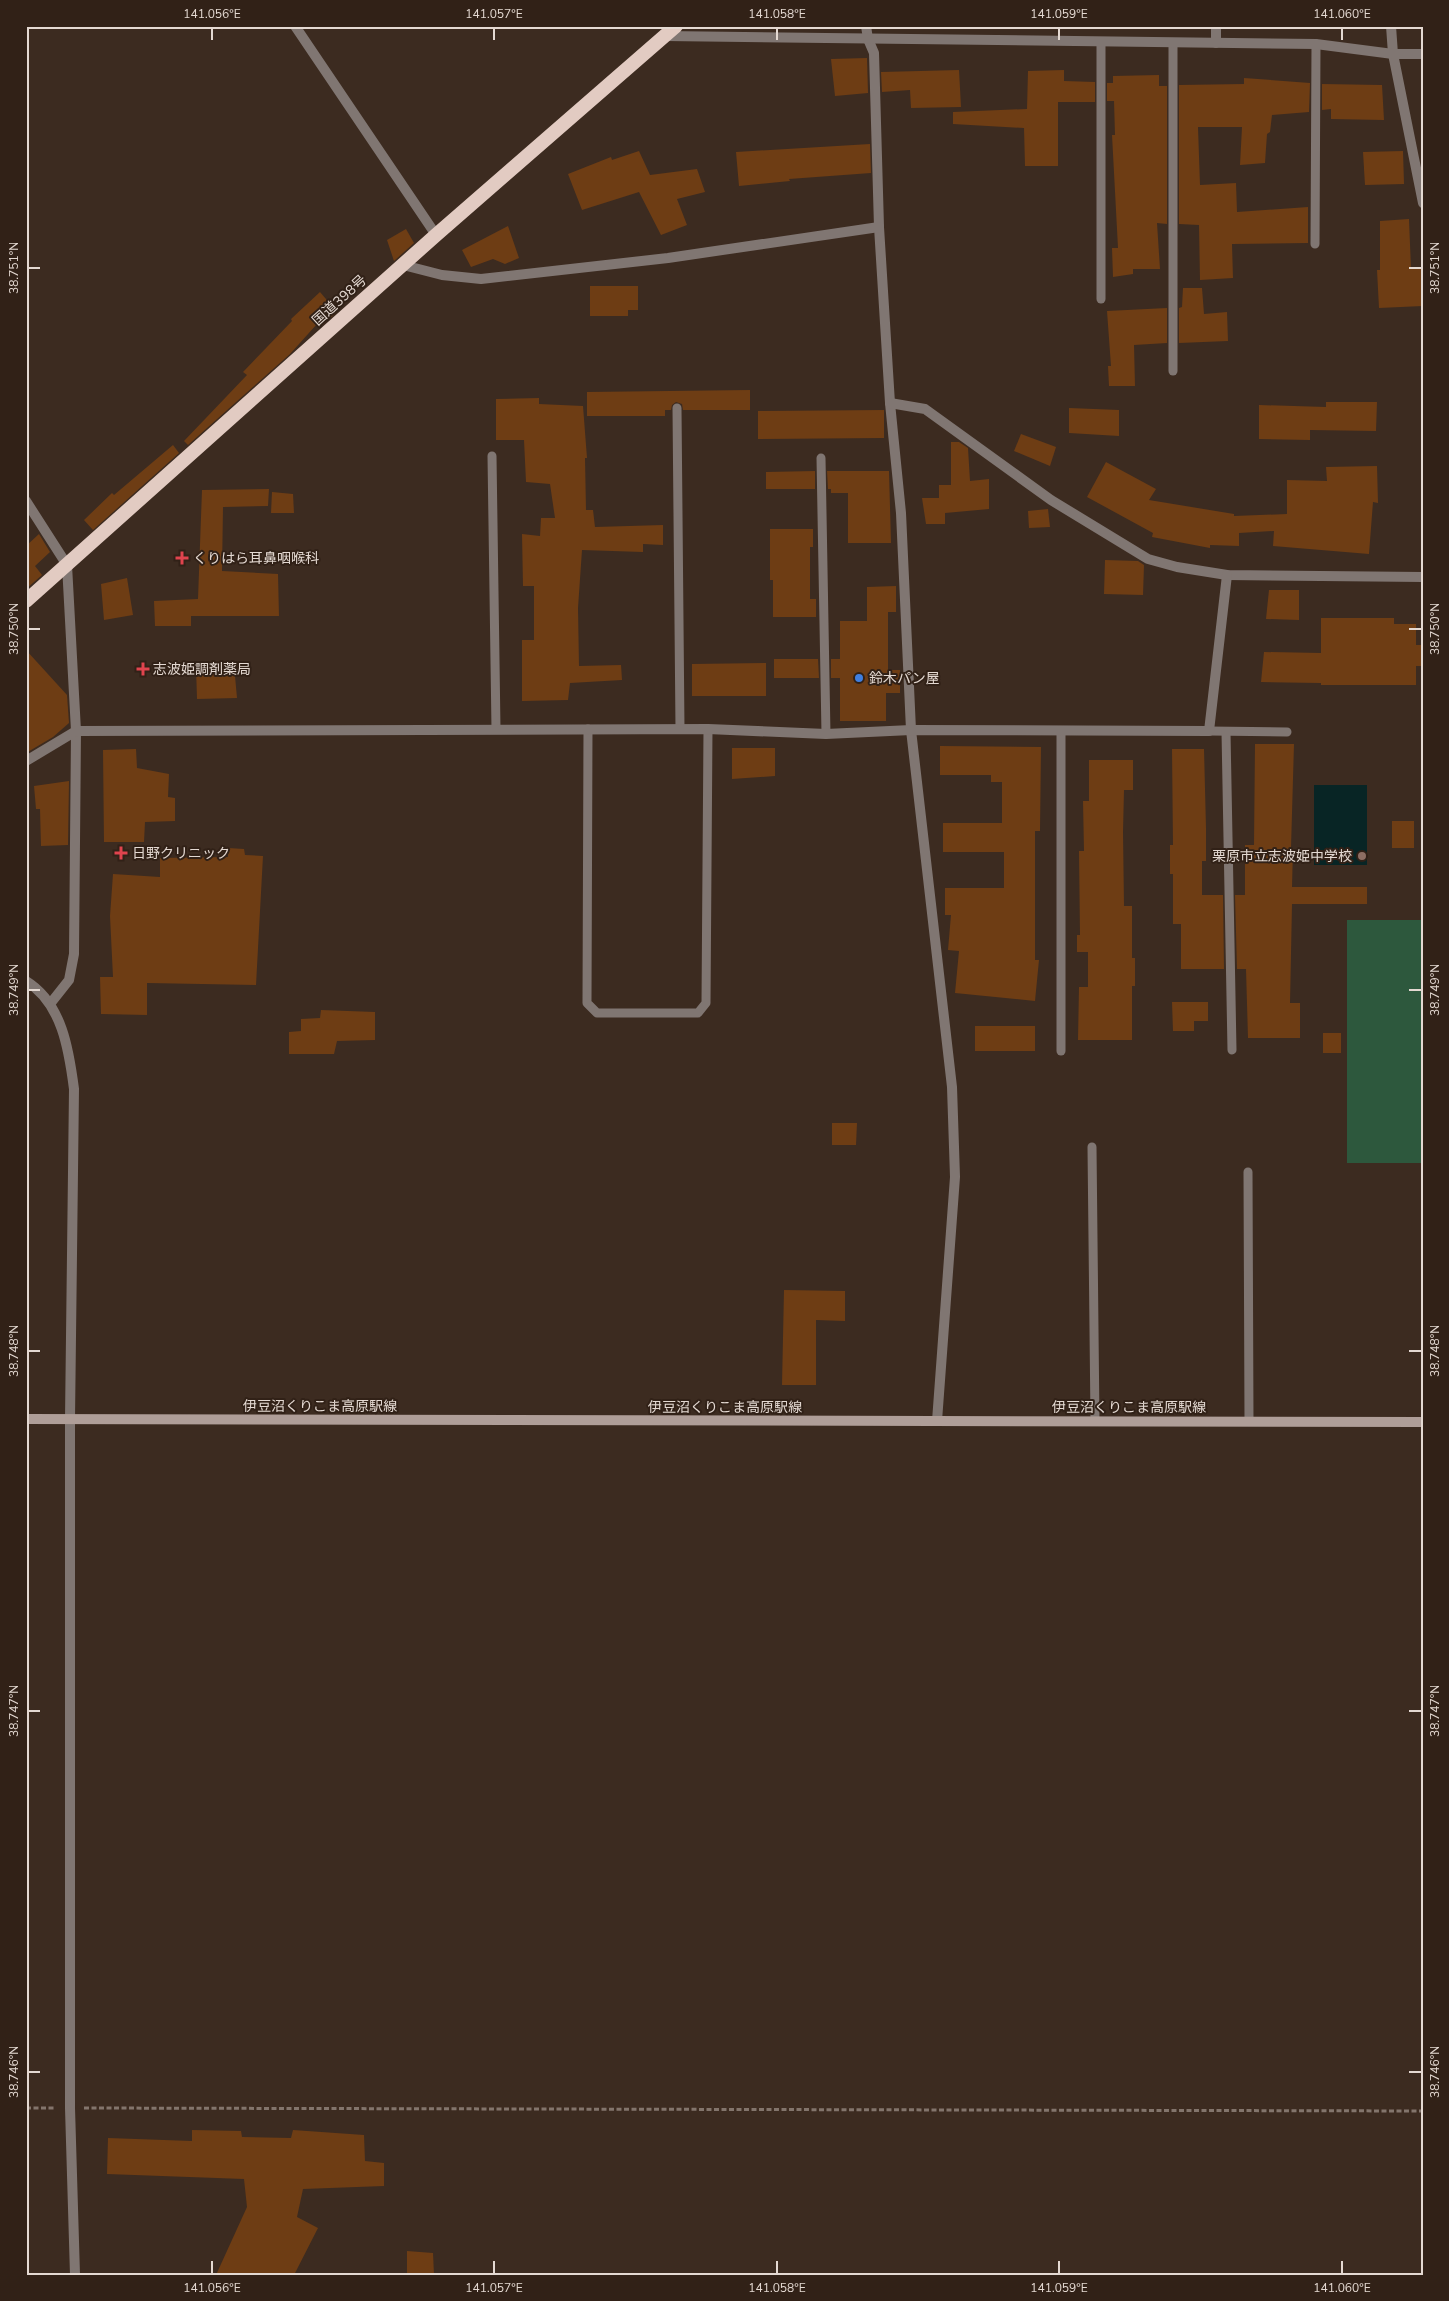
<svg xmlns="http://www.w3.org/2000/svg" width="1449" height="2301" viewBox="0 0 1449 2301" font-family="'Nunito Sans','Noto Sans JP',sans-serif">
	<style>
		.green { fill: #2d583d }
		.water { fill: #082525 }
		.building { fill: #6e3d14 }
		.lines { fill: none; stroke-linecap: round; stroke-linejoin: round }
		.path { stroke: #83756c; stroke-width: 3; stroke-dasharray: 5 2.5; stroke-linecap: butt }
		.service { stroke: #807672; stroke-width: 9 }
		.minor { stroke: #807672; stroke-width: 10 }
		.secondary { stroke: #af9e98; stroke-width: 10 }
		.trunk { stroke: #e2cbc2; stroke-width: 14 }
		.ticks { fill: none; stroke: #e4d9d2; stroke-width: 2 }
		.health-dot { fill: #e0444e; stroke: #312117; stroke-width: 2 }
		.shop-dot { fill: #3f7fe0; stroke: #312117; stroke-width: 2 }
		.education-dot { fill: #8d6e63; stroke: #312117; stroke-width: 2 }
		.labels { text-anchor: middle; stroke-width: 4; stroke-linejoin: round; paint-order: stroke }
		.street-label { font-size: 14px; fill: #e4d9d2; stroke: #312117 }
		.poi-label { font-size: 14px; fill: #e4d9d2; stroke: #312117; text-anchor: start }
		.neatline { fill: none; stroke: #e4d9d2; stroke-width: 2 }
		.ticks-label { font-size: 12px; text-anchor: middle; fill: #e4d9d2 }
	</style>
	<rect width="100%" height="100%" fill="#3c2b20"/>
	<rect class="green" x="1347" y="920" width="76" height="243"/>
	<rect class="water" x="1314" y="785" width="53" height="80"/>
	<g class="building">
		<path d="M867,58l1,35 -33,3 -4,-37z"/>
		<path d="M959,70l2,37 -50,1 -1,-18 -28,2 -1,-20z"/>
		<path d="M1064,70v11l31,1v20h-37v64h-33l-1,-38 -71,-4v-12l74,-3 1,-38z"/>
		<path d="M1159,75v11h8v138l-10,-1 3,46h-27v5l-20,3 -1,-29h6l-6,-113h3l-1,-34h-7v-18h6v-7z"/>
		<path d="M1244,78l66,5 -1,29 -37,3 -2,17 -3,2 -2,29 -25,2 2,-38h-44l2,58 36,-2 1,29 71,-5v36l-76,1 1,34 -33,2 -1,-55 -20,-1v-139l65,-1z"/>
		<path d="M1322,84l60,1 2,35 -53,-1v-10l-9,1z"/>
		<path d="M870,144l1,29 -82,6 1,2 -51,5 -3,-34z"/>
		<path d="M639,151l11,24 47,-6 8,23 -28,7 10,26 -26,10 -22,-43 -57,18 -14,-36 43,-17 1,3z"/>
		<path d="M1403,151l1,33 -39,1 -2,-33z"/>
		<path d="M1409,219l2,50 12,-1v38l-44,2 -2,-38h3v-49z"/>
		<path d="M508,226l11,32 -14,6 -12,-5 -22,8 -9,-17z"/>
		<path d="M406,229l8,14 -20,18 -7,-21z"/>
		<path d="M590,286h48v24h-10v6h-38z"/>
		<path d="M1183,288h19l2,26 23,-2 1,29 -49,2v-35l3,-1z"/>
		<path d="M320,292l17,20 -17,15 -3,-3 -27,30 -102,91 -4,-4 63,-66 -4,-3 49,-51 -1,-2z"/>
		<path d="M1167,308v35l-33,2 1,41h-26l-1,-20h3l-4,-55z"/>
		<path d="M750,390v20h-67l-1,-6 -6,-2 -4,3 -1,5h-6v6h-78v-24z"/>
		<path d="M539,398v6l44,2 4,52h-2l1,52h7l2,17 68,-2v20l-20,-1v8l-61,-2 -4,58 1,58 42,-1 1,15 -52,3 -2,17 -46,1v-61h12v-54h-11l-1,-52 18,2 1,-18h14l-5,-34 -24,-2 -2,-42h-28v-41z"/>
		<path d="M1326,402h51l-1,29 -66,-1v10l-51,-1v-34l67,2z"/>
		<path d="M1069,408l50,2v26l-50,-3z"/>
		<path d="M884,410v28l-126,1v-28z"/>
		<path d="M1021,434l35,13 -6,19 -36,-15z"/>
		<path d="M951,442h8l9,6 2,33 19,-2v30l-44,4v11h-19l-4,-26h17v-13h12z"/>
		<path d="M173,445l6,8 -86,77 -9,-10 28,-27 2,2z"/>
		<path d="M1106,462l50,27 -7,11 85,14v2l53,-2v-34l40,1 -1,-14 51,-1 1,37 -5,-1 -4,52 -96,-8 1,-15 -35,2v13l-29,-1v3l-58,-11 1,-4 -66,-36z"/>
		<path d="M815,471v18h-49v-17z"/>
		<path d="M827,471h62l2,72h-43v-50h-17v-4h-3z"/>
		<path d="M269,489l-1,17 -45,1 -1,64 56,3 1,42h-88v10h-36l-1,-25 44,-2 4,-109z"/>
		<path d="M272,492l21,2 1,19h-23z"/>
		<path d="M1048,509l2,18 -21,1 -1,-17z"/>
		<path d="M770,529h43v18h-3v52h6v18h-43v-37h-3z"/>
		<path d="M39,534l11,18 -15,14 7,9 -16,14v-43z"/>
		<path d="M1105,560l33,1 6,4 -1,30 -39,-1z"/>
		<path d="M127,578l6,37 -29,5 -3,-36z"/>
		<path d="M896,586v26h-8v58h12v23h-14v28h-46v-43h-9v-19h9v-38h27v-34z"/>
		<path d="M1269,590h30v30l-33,-1z"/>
		<path d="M1321,618h73v6h22v21h6v21h-6v19h-95v-2l-60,-1 3,-30 57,1z"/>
		<path d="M26,650l41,45 2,28 -16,14 -27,16z"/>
		<path d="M774,659h44l1,19h-45z"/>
		<path d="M766,663v33h-74v-32z"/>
		<path d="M234,665l3,33 -40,1 -1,-33z"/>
		<path d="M1255,744h39l-3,104h2l-1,39h75v17h-75l-2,99h10v35h-52l-2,-69h-9l-2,-74h10v-50h9z"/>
		<path d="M940,746l101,1 -1,84h-5v129h4l-4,41 -80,-8 4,-42 -11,-1 3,-35h-6v-27h59v-36h-61v-29h59v-41h-11v-7h-51z"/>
		<path d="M732,748h43v28l-43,3z"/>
		<path d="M136,749l1,19 32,6 -1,23 7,1v23l-30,1 -1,20h-40l-1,-92z"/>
		<path d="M1172,749h32l2,79v33h-4v34h21l1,74h-43v-45h-8v-50h-3v-29h3z"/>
		<path d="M1089,760h44v30h-9l-1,42 1,74h8v52h3v28h-3v54h-54l1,-53h9v-35h-11v-17h3l-1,-84h5l-1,-50h6z"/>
		<path d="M69,781l-1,64 -27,1 -1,-37h-4l-2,-23z"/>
		<rect x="1392" y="821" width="22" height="27"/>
		<path d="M228,848l16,1 1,6 18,1 -7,129 -109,-2v32l-46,-1 -1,-37h13l-3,-61 3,-42 47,3v-19l68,-1z"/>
		<path d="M1172,1002h36v19h-14v10h-21z"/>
		<path d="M321,1010l54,2v28l-38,1 -3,13h-45v-22l12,-1v-12l19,-1z"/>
		<rect x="975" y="1026" width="60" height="25"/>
		<rect x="1323" y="1033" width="18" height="20"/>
		<path d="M832,1123h25l-1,22h-24z"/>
		<path d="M784,1290l61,1v30l-29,-1v65h-34z"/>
		<path d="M192,2130l49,1 1,6 49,1 2,-8 71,5 1,26 19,2v23l-81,3 -6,28 21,11 -24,47h-78l31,-68 -3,-28 -137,-5 1,-36 84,3z"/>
		<path d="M407,2251l26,2 1,22h-27z"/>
	</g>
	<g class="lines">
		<g class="path">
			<path d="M26,2108h30"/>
			<path d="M84,2108l1339,3"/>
		</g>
		<g class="service">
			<path d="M1101,42v257"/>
			<path d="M1173,44v327"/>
			<path d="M1315,244l1,-200"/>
			<path d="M677,408l3,321"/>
			<path d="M492,456l4,273"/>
			<path d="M821,458l5,276"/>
			<path d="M588,729l-1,274 10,10h101l8,-10 2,-274"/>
			<path d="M1209,731l78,1"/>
			<path d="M1061,732v319"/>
			<path d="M1226,732l6,318"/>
			<path d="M1092,1147l3,274"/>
			<path d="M1248,1172l1,248"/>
		</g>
		<g class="minor">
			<path d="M295,26l141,209"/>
			<path d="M866,26l2,13 6,14 5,174 11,176 11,110 10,217 41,357 3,90 -18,244"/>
			<path d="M1216,26v17"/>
			<path d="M1391,26l2,28 30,149"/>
			<path d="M665,36l651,8 77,10h30"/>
			<path d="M403,265l39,10 39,4 187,-21 211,-31"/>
			<path d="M890,403l35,6 126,91 97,59 29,8 50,8 196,2"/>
			<path d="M26,501l41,64 9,166 -2,223 -5,26 -19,24"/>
			<path d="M26,761l50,-30 632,-2 118,5 85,-4 298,1 18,-156"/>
			<path d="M26,981c36,22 43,69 48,108l-4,330v689l5,167"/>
		</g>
		<path class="secondary" d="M26,1419l1397,3"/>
		<path class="trunk" d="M26,601l410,-366 240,-209"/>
	</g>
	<path class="ticks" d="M212,28v12M494,28v12M777,28v12M1059,28v12M1342,28v12M28,268h12M1409,268h13M28,629h12M1409,629h13M28,990h12M1409,990h13M28,1351h12M1409,1351h13M28,1711h12M1409,1711h13M28,2072h12M1409,2072h13M212,2261v13M494,2261v13M777,2261v13M1059,2261v13M1342,2261v13"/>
	<g class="health-dot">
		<path d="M179.5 550.5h5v5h5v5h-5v5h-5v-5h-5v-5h5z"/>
		<path d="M140.5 661.5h5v5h5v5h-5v5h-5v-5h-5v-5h5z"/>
		<path d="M118.5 845.5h5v5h5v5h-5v5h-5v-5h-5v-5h5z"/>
	</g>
	<circle class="shop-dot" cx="859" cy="678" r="5"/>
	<circle class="education-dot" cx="1362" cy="856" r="5"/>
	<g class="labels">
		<g class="street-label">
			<text transform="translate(339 300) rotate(-42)" y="5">国道398号</text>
			<text x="320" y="1411">伊豆沼くりこま高原駅線</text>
			<text x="725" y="1412">伊豆沼くりこま高原駅線</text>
			<text x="1129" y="1412">伊豆沼くりこま高原駅線</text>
		</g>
		<g class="poi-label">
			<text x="193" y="563">くりはら耳鼻咽喉科</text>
			<text x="153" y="674">志波姫調剤薬局</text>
			<text x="869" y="683">鈴木パン屋</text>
			<text x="132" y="858">日野クリニック</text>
			<text x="1352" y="861" text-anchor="end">栗原市立志波姫中学校</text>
		</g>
	</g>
	<rect width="1449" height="2301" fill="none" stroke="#312117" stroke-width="55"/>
	<rect x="28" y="28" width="1394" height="2246" class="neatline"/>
	<g class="ticks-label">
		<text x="212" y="18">141.056°E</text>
		<text x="494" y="18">141.057°E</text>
		<text x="777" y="18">141.058°E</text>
		<text x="1059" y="18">141.059°E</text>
		<text x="1342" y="18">141.060°E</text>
		<text transform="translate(14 268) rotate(-90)" y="4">38.751°N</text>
		<text transform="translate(1435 268) rotate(-90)" y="4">38.751°N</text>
		<text transform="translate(14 629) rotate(-90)" y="4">38.750°N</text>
		<text transform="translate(1435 629) rotate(-90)" y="4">38.750°N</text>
		<text transform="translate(14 990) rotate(-90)" y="4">38.749°N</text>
		<text transform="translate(1435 990) rotate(-90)" y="4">38.749°N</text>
		<text transform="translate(14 1351) rotate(-90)" y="4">38.748°N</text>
		<text transform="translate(1435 1351) rotate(-90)" y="4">38.748°N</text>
		<text transform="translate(14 1711) rotate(-90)" y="4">38.747°N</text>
		<text transform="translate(1435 1711) rotate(-90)" y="4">38.747°N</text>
		<text transform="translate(14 2072) rotate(-90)" y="4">38.746°N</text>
		<text transform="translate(1435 2072) rotate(-90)" y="4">38.746°N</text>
		<text x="212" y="2292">141.056°E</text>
		<text x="494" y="2292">141.057°E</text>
		<text x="777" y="2292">141.058°E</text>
		<text x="1059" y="2292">141.059°E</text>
		<text x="1342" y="2292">141.060°E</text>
	</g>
</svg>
